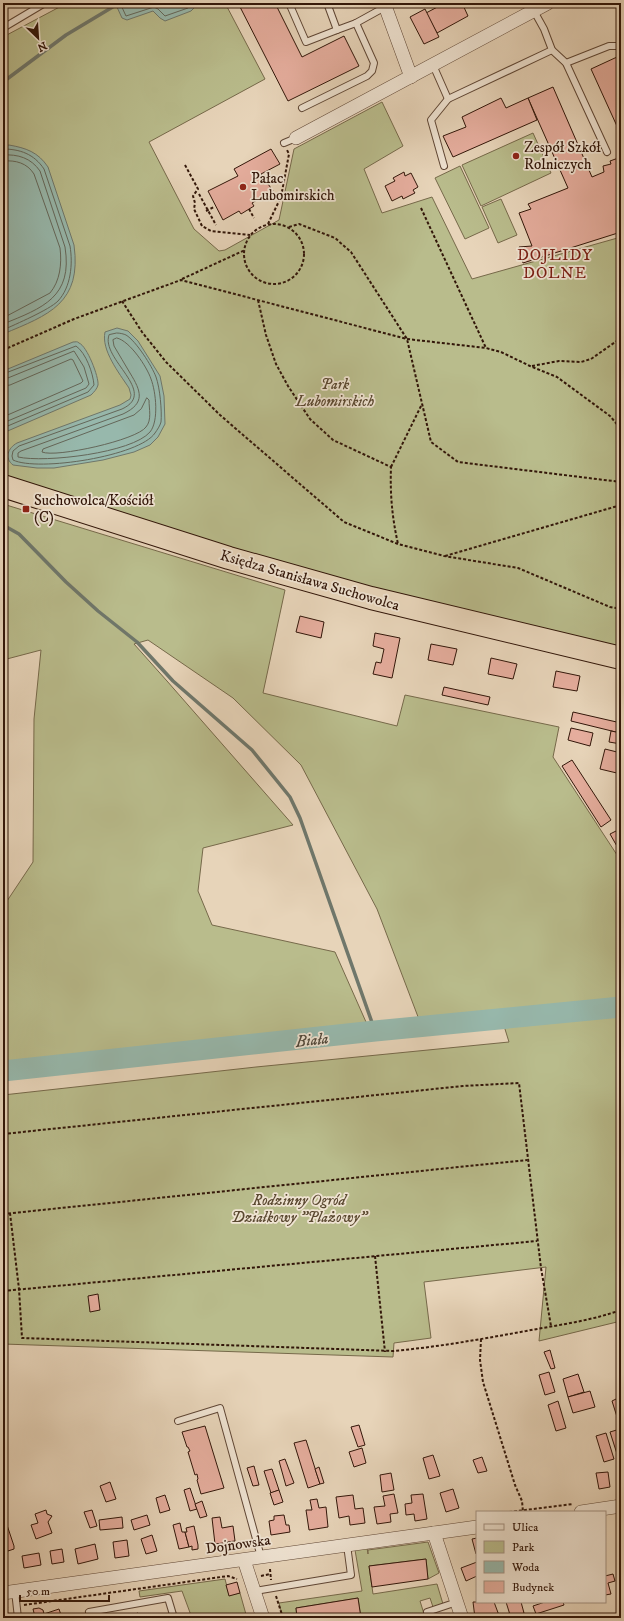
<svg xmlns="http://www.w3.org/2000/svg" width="624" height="1621" viewBox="0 0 624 1621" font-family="'IM FELL DW Pica',serif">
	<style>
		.green { fill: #b9bc8c; stroke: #76694a }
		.water { fill: #97b8ac; stroke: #6f776b }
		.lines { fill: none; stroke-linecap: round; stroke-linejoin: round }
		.shore { stroke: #64675a; stroke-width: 1 }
		.stream { stroke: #6f776b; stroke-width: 3.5 }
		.river { stroke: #97b8ac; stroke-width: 21 }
		.building { fill: #e5ad9d; stroke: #321609 }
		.lane-casing { stroke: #5f4635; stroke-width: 8 }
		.street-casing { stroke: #5f4635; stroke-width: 14 }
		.highway-casing { stroke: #321609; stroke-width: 24 }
		.path { stroke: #321609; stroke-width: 2; stroke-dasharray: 3 2; stroke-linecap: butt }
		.lane { stroke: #efe3d2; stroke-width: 6 }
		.street { stroke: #efe3d2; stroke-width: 13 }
		.highway { stroke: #e7d4b9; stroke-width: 22 }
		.poi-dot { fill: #8f2418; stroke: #efe3d2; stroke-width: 1.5 }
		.labels { text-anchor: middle; stroke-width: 3.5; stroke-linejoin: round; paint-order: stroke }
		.poi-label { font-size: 15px; fill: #321609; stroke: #efe3d2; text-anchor: start }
		.park-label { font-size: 15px; font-style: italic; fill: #5a4830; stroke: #efe3d2 }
		.street-label { font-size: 15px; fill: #321609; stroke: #efe3d2 }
		.neighbourhood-label { font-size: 16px; letter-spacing: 1px; fill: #7a1f14; stroke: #efe3d2 }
		.water-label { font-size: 16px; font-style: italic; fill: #50473a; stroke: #efe3d2 }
	</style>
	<rect width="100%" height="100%" fill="#e7d4b9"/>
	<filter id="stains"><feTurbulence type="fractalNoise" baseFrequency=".005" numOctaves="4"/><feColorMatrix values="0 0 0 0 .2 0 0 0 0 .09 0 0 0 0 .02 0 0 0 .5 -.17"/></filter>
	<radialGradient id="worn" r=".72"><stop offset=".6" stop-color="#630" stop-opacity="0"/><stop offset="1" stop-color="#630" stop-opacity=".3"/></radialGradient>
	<g class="green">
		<path d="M67,3h158l40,76 -116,63 45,87 25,22 6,-1 54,-30 15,-71 88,-47 21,44 -39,23 18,44 50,-16 40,82 149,-42v413l-249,-60 -369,-112v-441z"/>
		<path d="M533,133l18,40 -70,33 -19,-41z"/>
		<path d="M460,166l29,62 -24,11 -30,-61z"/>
		<path d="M501,199l16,36 -19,8 -16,-36z"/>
		<path d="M3,504l282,86 -22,103 134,33 8,-31 154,32 -6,30 68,104v460l-82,20 7,-74 -122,15 7,56 -37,5 -1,14 -390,-13v-249l253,-28 253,-25 -9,-29 -80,9 -43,-113 -76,-144 -68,-67 -85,-58 -14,4 33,37 126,144 -90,23 -5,43 14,34 123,27 35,79 -367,39v-163l30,-45 1,-143 7,-69 -38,10z"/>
		<path d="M428,1542l11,31 -11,6 -2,-20 -57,7 4,28 64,-10 6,20 -10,3 -3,-9 -10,3 5,16 -64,1 -3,-20 -62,10 1,10h-14l-4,-15 83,-12 -7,-41 12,-2 1,6v-4z"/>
		<path d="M225,1579l4,16 11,-2 7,25h-55l-10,-27 -42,6 -1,-6z"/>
	</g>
	<g class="water">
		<path d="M116,3h77l1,5 -3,3 -26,10 -5,-3 -7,-7 -26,9 -5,-2 -6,-13z"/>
		<path d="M9,145c17,3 29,7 39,22l26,78c8,58 -25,70 -71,89v-188z"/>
		<path d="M117,328l11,3 10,10 22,35 4,20 1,28 -7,13 -8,8 -16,7 -31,8 -49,8h-17l-24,-3c-9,-7 -5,-17 4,-22l103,-38 10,-6 1,-4 -2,-7c-10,-15 -28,-38 -24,-56z"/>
		<path d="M73,342c3,0 4,-1 6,1 8,3 20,34 19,42 -1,4 -4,7 -7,10l-88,38v-62z"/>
	</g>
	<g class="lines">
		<g class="shore">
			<path d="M120,3l6,13 28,-9 4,2 7,7 23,-8 1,-5"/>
			<path d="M3,149c17,0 31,5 41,20l26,77c3,18 1,41 -12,55 -9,9 -42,23 -55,29"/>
			<path d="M3,155c15,-1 28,3 37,16l25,76c8,50 -22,61 -62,77"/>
			<path d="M3,161c13,-1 24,2 31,13l26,74c2,16 0,33 -10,45l-47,25"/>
			<path d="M117,333c3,0 7,1 9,2 10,6 26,31 30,42 4,11 6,34 5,45 -1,4 -4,8 -6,11 -15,23 -117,39 -142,27l-1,-4 1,-5 6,-5 103,-37c37,-17 -22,-50 -13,-74z"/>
			<path d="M117,338c13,3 30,29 34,41 5,13 8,42 -1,53 -18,21 -105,31 -132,25v-4l3,-2 102,-37c23,-11 18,-23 7,-41 -5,-9 -11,-18 -16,-27l-1,-6z"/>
			<path d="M3,374l73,-28c10,7 17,27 18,39l-6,7 -85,36"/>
			<path d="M3,380l71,-29 10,16 5,17 -3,4 -83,35"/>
			<path d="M3,386l7,-1 61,-26 2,1 10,21 -2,2 -78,34"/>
			<path d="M147,398l2,2c0,9 3,20 -3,27 -9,13 -90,31 -104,25l1,-3 91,-34 7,-6z"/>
		</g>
		<g class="stream">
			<path d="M3,82l63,-47 50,-30"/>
			<path d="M3,525l16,9 47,48 32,29 39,31 36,39 79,69 38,47 10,21 75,213"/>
		</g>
		<path class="river" d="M3,1071l372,-40 246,-24"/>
	</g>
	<g class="building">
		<path d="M238,3h37l27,54 42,-21 15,30 -71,35z"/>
		<path d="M445,3h17l6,13 -31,17 -11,-20z"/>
		<path d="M425,9l14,28 -15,7 -14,-27z"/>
		<path d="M617,57l4,10v68l-30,-66z"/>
		<path d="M553,87l39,90 12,-5 -1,-6 8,-2 -1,-3 11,-4v75l-98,31 -4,-16 13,-1 -13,-33 12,-4 -3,-5 40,-16 -40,-90z"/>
		<path d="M501,98l5,10 22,-10 9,22 -84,37 -10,-21 23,-9 -4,-10z"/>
		<path d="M271,149l9,15 -19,10 12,17 -21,12 2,3 -13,8 -2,-3 -16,9 -15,-29 30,-15 -4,-7z"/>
		<path d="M404,172l1,4 6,-3 7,14 -5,3 2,3 -12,6 -1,-3 -10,5 -7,-15 10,-5 -2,-3z"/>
		<path d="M300,616l24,6 -3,16 -25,-6z"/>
		<path d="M375,633l25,5 -8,40 -19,-4 3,-12 5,1 3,-14 -11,-3z"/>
		<path d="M431,644l26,5 -4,16 -25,-5z"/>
		<path d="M491,658l26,6 -4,15 -25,-5z"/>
		<path d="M556,671l24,5 -3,15 -24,-4z"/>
		<path d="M444,687l46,10 -2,8 -46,-10z"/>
		<path d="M573,712l48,11 -1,10 -49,-12z"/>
		<path d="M571,728l22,5 -3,13 -22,-6z"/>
		<path d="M611,731l10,2v11l-12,-2z"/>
		<path d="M605,749l16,4v21l-21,-5z"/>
		<path d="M572,760l39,60 -10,7 -39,-61z"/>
		<path d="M616,831l5,8v7l-3,2 -8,-14z"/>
		<path d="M98,1294l2,16 -10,2 -2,-16z"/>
		<path d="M550,1350l5,18 -4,1 -7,-17z"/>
		<path d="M549,1372l6,20 -10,3 -6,-20z"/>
		<path d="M578,1374l6,18 -16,5 -5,-18z"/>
		<path d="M590,1391l5,16 -22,6 -5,-16z"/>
		<path d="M616,1399l5,10v10l-3,1 -6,-19z"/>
		<path d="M558,1401l8,27 -10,3 -8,-26z"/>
		<path d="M621,1420v11l-3,-10z"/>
		<path d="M359,1425l6,20 -7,2 -7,-20z"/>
		<path d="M205,1426l19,62 -23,6 -4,-14 1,-1 -1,-5 -2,1 -7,-23 2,-1 -2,-4h-1l-5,-15z"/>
		<path d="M620,1429l1,27 -3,1 -8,-25z"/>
		<path d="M606,1433l8,26 -10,3 -8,-26z"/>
		<path d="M306,1440l14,44 -12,4 -14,-45z"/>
		<path d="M362,1448l4,15 -12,4 -5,-15z"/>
		<path d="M433,1455l7,21 -11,3 -6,-21z"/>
		<path d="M482,1457l5,14 -9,2 -5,-13z"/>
		<path d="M285,1459l9,24 -8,3 -7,-25z"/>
		<path d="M254,1466l5,19 -6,1 -6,-18z"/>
		<path d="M319,1467l5,16 -4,1 -5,-15z"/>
		<path d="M272,1469l7,21 -8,3 -7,-22z"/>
		<path d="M608,1472l2,15 -11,2 -3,-16z"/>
		<path d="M391,1473l3,17 -12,2 -2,-17z"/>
		<path d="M110,1482l6,17 -10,3 -6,-16z"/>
		<path d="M190,1488l7,21 -7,2 -6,-21z"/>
		<path d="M453,1489l6,19 -13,4 -6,-19z"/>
		<path d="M279,1490l4,12 -9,3 -4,-12z"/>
		<path d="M394,1494l4,19 -8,1 1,8 -14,2 -3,-17 11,-1 -2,-10z"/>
		<path d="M423,1494l4,25 -12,2 -1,-7 -8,1 -1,-11 7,-1 -1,-8z"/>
		<path d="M165,1495l5,15 -10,3 -4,-15z"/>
		<path d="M353,1495l2,14 8,-1 2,15 -15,2 -1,-9 -10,2 -3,-21z"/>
		<path d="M317,1499l2,9 7,-1 2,20 -19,3 -3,-20h6l-2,-10z"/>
		<path d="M202,1501l5,15 -7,2 -5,-14z"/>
		<path d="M46,1510l1,4 5,2 -4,6 4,11 -16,6 -5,-14 7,-2 -3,-9z"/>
		<path d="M92,1510l5,16 -7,2 -6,-16z"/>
		<path d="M147,1515l3,10 -16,5 -3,-10z"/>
		<path d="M284,1515l2,10h3l1,7 -19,3 -2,-14 5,-1v-4z"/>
		<path d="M122,1517l1,11 -23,2 -1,-10z"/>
		<path d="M220,1517l2,11 11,-2 2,15 -8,1 1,3 -5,1v-3l-8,1 -3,-26z"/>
		<path d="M3,1519h2l9,27v3l-6,2 -5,-15z"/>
		<path d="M180,1523l2,9h3l4,15 -10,2 -6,-24z"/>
		<path d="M194,1526l4,19v4l-6,1v-4l-3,1 -4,-15h2l-1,-4z"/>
		<path d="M152,1535l5,16 -11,3 -5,-15z"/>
		<path d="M477,1538v15l-1,1 -4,-15z"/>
		<path d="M127,1540l2,16 -14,2 -2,-16z"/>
		<path d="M95,1544l3,15 -20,5 -3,-15z"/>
		<path d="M62,1549l2,13 -12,2 -2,-13z"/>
		<path d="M39,1553l2,12 -17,3 -2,-12z"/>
		<path d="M426,1559l2,20 -56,8 -3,-21z"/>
		<path d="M477,1562v14l-11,5 -5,-13z"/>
		<path d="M613,1574l2,7 -7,2 3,11 -6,1v-19z"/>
		<path d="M237,1582l3,11 -11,3 -3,-11z"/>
		<path d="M358,1598l3,20h-64l-1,-10z"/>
		<path d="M473,1602h21l6,16h-25z"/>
		<path d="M506,1602h15l3,11 -13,5z"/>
		<path d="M545,1602h18l1,3 -28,9 -3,-8z"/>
		<path d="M39,1608l4,2 1,4 15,-5 3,9h-29l2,-1 -2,-8z"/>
		<path d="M138,1613l1,5h-17z"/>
	</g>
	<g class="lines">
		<g class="lane-casing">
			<g id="lane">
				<path d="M289,3l17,39 31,-12"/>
				<path d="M327,3l10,27 19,-7"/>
				<path d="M534,11l10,18 8,21 14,13 41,89"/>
				<path d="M3,28l42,-25"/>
				<path d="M566,63l43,-17h12"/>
				<path d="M433,65l15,34"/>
				<path d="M302,108l65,-32 5,-5 2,-8 -18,-40 29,-16"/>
				<path d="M284,143l12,-5"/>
				<path d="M444,166l-13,-46 17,-21 104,-49"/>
				<path d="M178,1421l42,-13 41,149"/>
				<path d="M15,1591l3,27"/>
				<path d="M255,1591l96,-16 -4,-30"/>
				<path d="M427,1612l30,-10"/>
				<path d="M92,1618l-3,-6 79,-14 6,20"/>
			</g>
		</g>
		<g class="street-casing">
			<g id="street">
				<path d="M384,3l27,74"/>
				<path d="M296,138l252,-135"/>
				<path d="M581,1512l40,-6"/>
				<path d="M434,1533l28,85"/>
				<path d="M244,1560l19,58"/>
				<path d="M3,1593l474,-66"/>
			</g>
		</g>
		<g class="highway-casing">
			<path id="highway" d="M3,486l226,72 142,40 250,60"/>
		</g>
		<g class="path">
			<path d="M185,165l13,24 -5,7 2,7 -1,6 8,17 9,5 39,4"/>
			<path d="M199,194l17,31"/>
			<path d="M421,208l65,140"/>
			<path d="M249,209l5,9"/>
			<path d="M206,211l8,-4"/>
			<circle cx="274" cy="254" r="30"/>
			<path d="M268,224l13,-27 8,-43 -2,-4"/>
			<path d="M289,227l10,-3 36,14 16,14 56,87 24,103 27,20 163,20"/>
			<path d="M182,279l63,-29"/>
			<path d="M258,300l8,35 10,29 12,22 22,33 23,21 58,27c-1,27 1,50 7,77"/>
			<path d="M122,301l20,31 24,30 54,53 124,107 54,22 46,12 74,12 92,39 11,2"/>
			<path d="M3,350l71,-31 107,-39 226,59 79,9 15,4 29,14 27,11 53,39 11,13"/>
			<path d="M532,366l27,-5 22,1 10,-3 30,-21"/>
			<path d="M391,467l31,-63"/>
			<path d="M445,556l176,-51"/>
			<path d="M3,1134l460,-48 56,-3 22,185 10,58"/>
			<path d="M10,1213l9,76 3,49 371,13c45,-4 89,-12 133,-20 32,-6 64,-10 95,-21"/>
			<path d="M3,1214l524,-54"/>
			<path d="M375,1256l10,96"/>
			<path d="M3,1291l534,-50"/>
			<path d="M481,1339l-1,21 3,22 32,103 7,16 1,11"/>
			<path d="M509,1512l64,-8"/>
			<path d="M270,1569l1,11"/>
			<path d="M261,1576l9,-2"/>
			<path d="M276,1596l7,22"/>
			<path d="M24,1605l204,-29 9,3"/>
			<path d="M3,1608l5,-1"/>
		</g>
		<use href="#lane" class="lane"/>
		<use href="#street" class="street"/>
		<use href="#highway" class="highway"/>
	</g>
	<g class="poi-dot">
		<circle cx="516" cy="156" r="4"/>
		<circle cx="243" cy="187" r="4"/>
		<rect x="22" y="505" width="8" height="8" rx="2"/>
	</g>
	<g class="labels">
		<g class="poi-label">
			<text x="524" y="152">Zespół Szkół<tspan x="524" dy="17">Rolniczych</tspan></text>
			<text x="251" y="183">Pałac<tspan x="251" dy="17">Lubomirskich</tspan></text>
			<text x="34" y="505">Suchowolca/Kościół<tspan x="34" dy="17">(C)</tspan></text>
		</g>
		<g class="park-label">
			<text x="335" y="389">Park<tspan x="335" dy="17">Lubomirskich</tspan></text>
			<text x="299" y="1205">Rodzinny Ogród<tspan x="299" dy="17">Działkowy "Plażowy"</tspan></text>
		</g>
		<g class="street-label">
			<text transform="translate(310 580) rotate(16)" y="5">Księdza Stanisława Suchowolca</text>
			<text transform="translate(238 1544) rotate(-8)" y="5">Dojnowska</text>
		</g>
		<g class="neighbourhood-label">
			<text x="555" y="260">DOJLIDY<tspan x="555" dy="18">DOLNE</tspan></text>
		</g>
		<g class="water-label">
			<text transform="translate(312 1039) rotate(-6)" y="6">Biała</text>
		</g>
	</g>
	<rect width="624" height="1621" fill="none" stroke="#e7d4b9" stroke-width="16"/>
	<rect x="4" y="4" width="616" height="1613" fill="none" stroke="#321609" stroke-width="2"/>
	<rect x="8" y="8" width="608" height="1605" fill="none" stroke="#321609"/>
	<rect x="476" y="1511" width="130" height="92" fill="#efe3d2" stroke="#a39182"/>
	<rect x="484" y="1524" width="20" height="6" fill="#efe3d2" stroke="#a39182"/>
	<text x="512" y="1531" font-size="12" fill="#321609">Ulica</text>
	<rect x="484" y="1541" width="20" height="12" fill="#b9bc8c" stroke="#a39182"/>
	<text x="512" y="1551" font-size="12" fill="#321609">Park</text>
	<rect x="484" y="1561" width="20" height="12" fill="#97b8ac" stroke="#a39182"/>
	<text x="512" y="1571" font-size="12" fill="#321609">Woda</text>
	<rect x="484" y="1581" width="20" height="12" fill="#e5ad9d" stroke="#a39182"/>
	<text x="512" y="1591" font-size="12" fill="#321609">Budynek</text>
	<g transform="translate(38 38) rotate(155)" stroke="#efe3d2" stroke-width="3" paint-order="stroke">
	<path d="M0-3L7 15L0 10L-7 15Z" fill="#321609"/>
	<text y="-6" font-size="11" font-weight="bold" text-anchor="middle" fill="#321609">N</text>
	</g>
	<path d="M20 1595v6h89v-6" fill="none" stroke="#321609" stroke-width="2"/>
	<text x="26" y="1595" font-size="12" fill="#321609" stroke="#efe3d2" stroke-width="3" paint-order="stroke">50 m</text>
	<rect width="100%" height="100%" filter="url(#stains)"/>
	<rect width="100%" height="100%" fill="url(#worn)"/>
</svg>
